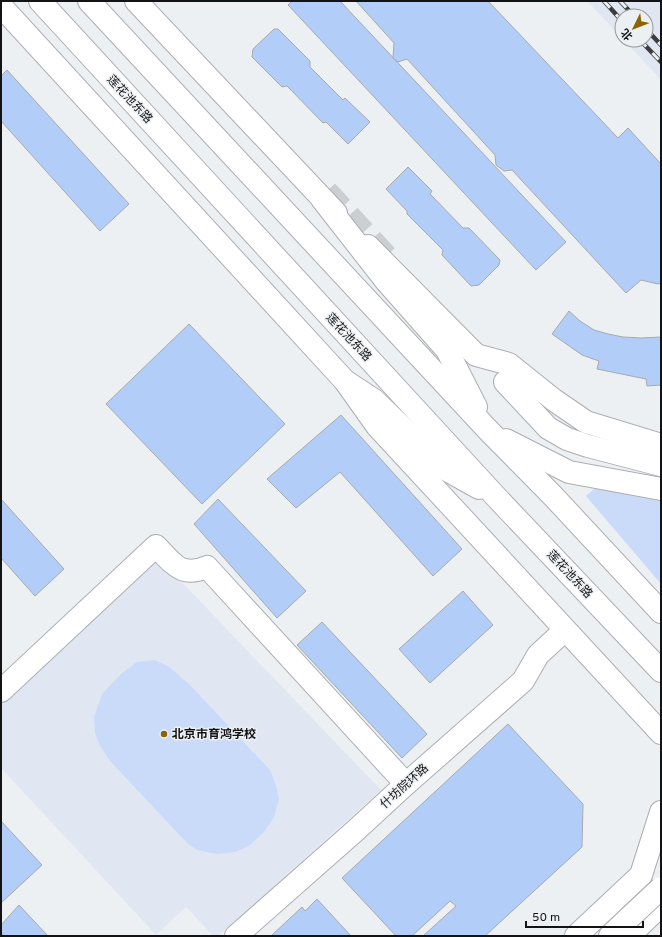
<svg xmlns="http://www.w3.org/2000/svg" width="662" height="937" viewBox="0 0 662 937" font-family="Overpass,'Noto Sans SC',sans-serif">
	<style>
		.built { fill: #e1e7f2 }
		.green { fill: #c9dbf9 }
		.building { fill: #b3cdf9; stroke: #a7aaad }
		.lines { fill: none; stroke-linecap: round; stroke-linejoin: round }
		.minor-tunnel { stroke: #cccfd2; stroke-width: 22; stroke-dasharray: 22 11; stroke-linecap: butt }
		.minor-casing { stroke: #acaeb2; stroke-width: 24 }
		.highway-casing { stroke: #acaeb2; stroke-width: 24 }
		.minor { stroke: #fff; stroke-width: 22 }
		.highway { stroke: #fff; stroke-width: 22 }
		.rail-casing { stroke: #3d3d3f; stroke-width: 4.5 }
		.rail { stroke: #edf0f3; stroke-width: 3; stroke-dasharray: 9; stroke-linecap: butt }
		.highway-bridge-casing { stroke: #acaeb2; stroke-width: 24; stroke-linecap: butt }
		.highway-bridge { stroke: #fff; stroke-width: 22 }
		.poi-dot { fill: #8c6405; stroke: #edf0f3; stroke-width: 1.5 }
		.labels { text-anchor: middle; stroke-width: 3; stroke-linejoin: round; paint-order: stroke }
		.street-label { font-size: 12px; fill: #131315; stroke: #edf0f3 }
		.poi-label { font-size: 12px; font-weight: bold; fill: #131315; stroke: #edf0f3; text-anchor: start }
	</style>
	<rect width="100%" height="100%" fill="#edf0f3"/>
	<g class="built">
		<path d="M587,1h74v79l-37,-40h22v-24h-24v22z"/>
		<path d="M155,554l226,236 -163,146h-5l-27,-29 -30,28 -155,-167v-68z"/>
	</g>
	<g class="green">
		<path d="M596,487l65,12v85l-75,-88z"/>
		<path d="M154,660l14,6 22,19 80,85 6,15 3,14 -5,18 -10,15 -14,13 -15,7 -18,2 -20,-4 -9,-6 -78,-83 -10,-15 -5,-13 -1,-16 8,-23 20,-21 15,-11z"/>
	</g>
	<g class="building">
		<path d="M292,1h48l226,241 -30,28 -248,-265z"/>
		<path d="M356,1h132l130,137 10,-10 33,36v119l-3,1 -17,-4 -15,13 -114,-123 -8,1 -8,-6 -1,-10 -88,-96 -9,3 -5,-4 1,-15z"/>
		<path d="M274,29h4l32,32v6l33,33 2,-2 25,24 -22,22 -22,-22 -3,1 -36,-37 -5,1 -30,-30 1,-8z"/>
		<path d="M7,70l122,134 -29,27 -99,-110v-45z"/>
		<path d="M408,167l24,24 -2,3 33,34h6l31,32 -1,5 -20,20 -8,1 -29,-31 1,-5 -36,-36v-3l-21,-22z"/>
		<path d="M569,311l11,10 14,9 14,4 15,3 18,1 20,-1v48l-14,1 -1,-7 -49,-10 2,-8 -17,-6 -30,-21z"/>
		<path d="M189,324l96,100 -83,80 -96,-100z"/>
		<path d="M341,415l121,134 -29,27 -93,-104 -44,36 -29,-29z"/>
		<path d="M1,499l63,70 -29,27 -34,-38z"/>
		<path d="M218,499l88,92 -29,27 -83,-94z"/>
		<path d="M463,591l30,34 -63,58 -31,-34z"/>
		<path d="M322,622l105,112 -25,24 -105,-113z"/>
		<path d="M508,724l75,80 -1,43 -97,89h-62l33,-30 -6,-5 -38,35h-16l-54,-58z"/>
		<path d="M1,821l41,44 -41,38z"/>
		<path d="M317,899l34,37h-80l31,-29 3,4z"/>
		<path d="M19,905l29,31h-44l-3,-4v-7z"/>
	</g>
	<g class="lines">
		<path class="minor-tunnel" d="M327,191l61,66"/>
		<g class="minor-casing">
			<g id="minor">
				<path d="M136,1l200,212"/>
				<path d="M1,6l344,375 32,45 284,307"/>
				<path d="M368,246l108,109 33,9 45,36 32,22 75,23"/>
				<path d="M505,382l43,46 19,11 21,7 73,19"/>
				<path d="M1,691l155,-145c7,7 20,23 29,24 8,2 15,0 22,-3l199,217"/>
				<path d="M236,936l119,-105 51,-47 117,-103 15,-26 27,-25"/>
				<path d="M576,936l65,-61 20,-63"/>
			</g>
		</g>
		<g class="highway-casing">
			<g id="highway">
				<path d="M40,1l458,498 163,172"/>
				<path d="M89,1l399,429 65,66 108,116"/>
				<path d="M322,199l64,82 61,69 29,57"/>
				<path d="M345,381l29,19 71,69 34,19"/>
				<path d="M506,440l63,32 92,17"/>
				<path d="M610,936l19,-18"/>
				<path d="M629,936l32,-31"/>
			</g>
		</g>
		<use href="#minor" class="minor"/>
		<use href="#highway" class="highway"/>
		<g class="rail-casing">
			<g id="rail">
				<path d="M604,1l18,20"/>
				<path d="M620,1l14,15"/>
				<path d="M646,29l15,16"/>
				<path d="M640,40l21,22"/>
			</g>
		</g>
		<use href="#rail" class="rail"/>
		<g class="highway-bridge-casing">
			<path id="highway-bridge" d="M629,918l32,-30"/>
		</g>
		<use href="#highway-bridge" class="highway-bridge"/>
	</g>
	<circle class="poi-dot" cx="164" cy="734" r="4"/>
	<g class="labels">
		<g class="street-label">
			<text transform="translate(130 99) rotate(47)" y="4">莲花池东路</text>
			<text transform="translate(349 337) rotate(47)" y="4">莲花池东路</text>
			<text transform="translate(570 574) rotate(47)" y="4">莲花池东路</text>
			<text transform="translate(404 786) rotate(-42)" y="4">什坊院环路</text>
		</g>
		<g class="poi-label">
			<text x="172" y="738">北京市育鸿学校</text>
		</g>
	</g>
	<rect width="662" height="937" fill="none" stroke="#131315" stroke-width="4"/>
	<g transform="translate(634 28) rotate(227)"><circle r="19" fill="#edf0f3" stroke="#96989a"/>
	<path d="M0-3L7 15L0 10L-7 15Z" fill="#8c6405"/>
	<text y="-6" font-size="11" font-weight="bold" text-anchor="middle" fill="#131315">北</text>
	</g>
	<path d="M526 921v6h117v-6" fill="none" stroke="#131315" stroke-width="2"/>
	<text x="532" y="921" font-size="12" fill="#131315" stroke="#edf0f3" stroke-width="3" paint-order="stroke">50 m</text>
</svg>
